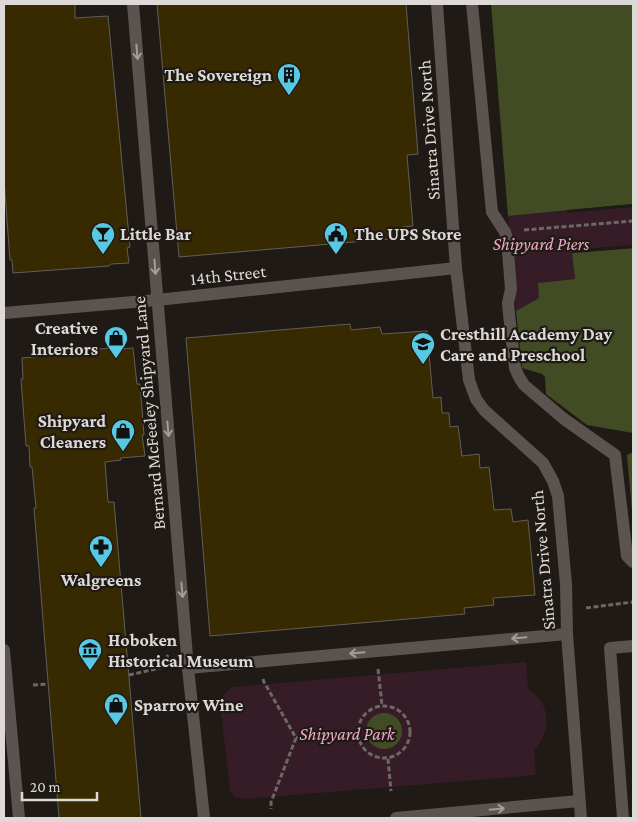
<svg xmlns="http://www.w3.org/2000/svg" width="637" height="822" viewBox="0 0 637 822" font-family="'Crimson Pro',serif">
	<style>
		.green { fill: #361c27 }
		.water { fill: #414b24 }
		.pier { fill: #1f1a16 }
		.building { fill: #382a00; stroke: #615e58 }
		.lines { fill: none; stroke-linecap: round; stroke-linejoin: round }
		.path { stroke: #6c6864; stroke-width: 3; stroke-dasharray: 5 2.5; stroke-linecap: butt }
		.minor { stroke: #5a534f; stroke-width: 12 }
		.oneway { stroke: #a29d99 }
		.labels { text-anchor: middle; stroke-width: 4.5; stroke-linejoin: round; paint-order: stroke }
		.poi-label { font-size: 18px; font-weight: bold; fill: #dcd9d6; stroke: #1f1a16; text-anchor: start }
		.street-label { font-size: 18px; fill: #dcd9d6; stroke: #1f1a16 }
		.park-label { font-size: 18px; font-style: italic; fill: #efa8c4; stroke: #1f1a16 }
	</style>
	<rect width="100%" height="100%" fill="#1f1a16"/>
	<g class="green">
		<path d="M633,205v43l-61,5 3,26 -37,4 2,15 -24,13 -8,-95z"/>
		<path d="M526,662l2,27c23,13 24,43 6,61l2,25 -292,24 -9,-2 -5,-7 -10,-87 3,-8 9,-8z"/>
	</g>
	<g class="water">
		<path d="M491,4h142v200l-125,12z"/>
		<path d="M633,248v185l-46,-8 -41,-31 -1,-17 -3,-3 -20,-6 -6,-57 23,-13 -1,-15 37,-4 -3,-26z"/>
		<path d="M633,452v59h-1l-5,-56z"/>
		<circle cx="384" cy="731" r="18"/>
	</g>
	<g class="pier">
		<path d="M633,204v3l-66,6v-3z"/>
		<path d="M633,245v3l-61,5 -1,-3z"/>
	</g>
	<g class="building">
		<path d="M4,4h71v14l33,-2 22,231 -3,1 2,15 -18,1 -2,2 -96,7 -1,-13h-2l-6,-80z"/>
		<path d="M157,4h249l12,150 -11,1 6,71 -11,1v3l-2,1 1,7 -222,19z"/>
		<path d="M350,324l1,6 29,-3 2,7 45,-3 6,67 8,-1 1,16h7l1,14 8,-1 4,30 17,-2 1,14 9,-1 5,43 17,-1 2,13 15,-2 7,75 -42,3 1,7 -30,3 1,6 -255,22 -24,-298z"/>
		<path d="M110,348l1,2 22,-2 4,36h3l4,51h-2l3,21 -25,2 1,2 -16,2 3,40h6l27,316h-82l-25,-310h2l-4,-41h-2l-1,-21h-3l-5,-67h2l-1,-21 22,-2v-2z"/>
	</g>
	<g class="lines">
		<g class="path">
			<path d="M524,230l109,-9"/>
			<path d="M586,608l47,-6"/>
			<path d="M378,669l4,36"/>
			<path d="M129,675l31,-7 8,-13"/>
			<path d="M263,679l1,3 32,56 -25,64v7"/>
			<path d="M33,685l15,-1"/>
			<circle cx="384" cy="732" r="26"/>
			<path d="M296,738l61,-5"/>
			<path d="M388,759l3,32"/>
		</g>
		<g class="minor">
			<path d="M133,4l55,664 16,150"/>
			<path d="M437,4l19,264 13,112 7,19 8,11 59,53 10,18 5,15 8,88 1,50 14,184"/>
			<path d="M472,4l20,208 13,20 2,7 4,50 -3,14 1,11 6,54 4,9 5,8 40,34 51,36 12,101 6,6"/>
			<path d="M4,313l153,-13 299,-32"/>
			<path d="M4,650l15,168"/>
			<path d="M188,668l379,-34"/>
			<path d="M396,818l183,-17"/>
			<path d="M623,818l-13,-170 23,-2"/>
		</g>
	</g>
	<defs><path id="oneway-shaft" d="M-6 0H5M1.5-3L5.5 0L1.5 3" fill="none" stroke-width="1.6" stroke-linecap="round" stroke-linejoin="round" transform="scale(1.25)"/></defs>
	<g class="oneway">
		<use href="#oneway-shaft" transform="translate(137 52) rotate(85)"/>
		<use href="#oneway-shaft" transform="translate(155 267) rotate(86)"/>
		<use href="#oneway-shaft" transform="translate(168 429) rotate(85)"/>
		<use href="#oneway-shaft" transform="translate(182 590) rotate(85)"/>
		<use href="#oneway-shaft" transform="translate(519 638) rotate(175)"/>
		<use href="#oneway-shaft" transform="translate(357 653) rotate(175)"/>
		<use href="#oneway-shaft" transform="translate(497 809) rotate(-5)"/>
	</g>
	<defs>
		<g id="building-pin" transform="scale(1.25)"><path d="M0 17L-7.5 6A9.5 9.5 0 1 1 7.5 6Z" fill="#58c9e3" stroke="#1f1a16"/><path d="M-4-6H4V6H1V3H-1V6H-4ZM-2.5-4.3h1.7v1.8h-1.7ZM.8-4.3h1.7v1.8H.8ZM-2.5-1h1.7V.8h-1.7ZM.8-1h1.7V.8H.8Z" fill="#111"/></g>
		<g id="bar-pin" transform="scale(1.25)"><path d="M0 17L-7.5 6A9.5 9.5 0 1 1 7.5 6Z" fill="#58c9e3" stroke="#1f1a16"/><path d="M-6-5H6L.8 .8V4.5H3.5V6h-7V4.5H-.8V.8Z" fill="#111"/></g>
		<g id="civic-pin" transform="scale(1.25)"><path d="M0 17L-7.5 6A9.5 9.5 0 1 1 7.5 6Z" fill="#58c9e3" stroke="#1f1a16"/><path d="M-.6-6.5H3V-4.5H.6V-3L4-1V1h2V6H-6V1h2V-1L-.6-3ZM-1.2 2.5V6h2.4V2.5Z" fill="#111"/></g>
		<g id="shop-pin" transform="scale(1.25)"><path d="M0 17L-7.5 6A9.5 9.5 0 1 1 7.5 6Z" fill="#58c9e3" stroke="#1f1a16"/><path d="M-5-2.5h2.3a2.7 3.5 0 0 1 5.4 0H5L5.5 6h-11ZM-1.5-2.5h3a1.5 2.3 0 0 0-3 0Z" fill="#111"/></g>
		<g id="school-pin" transform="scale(1.25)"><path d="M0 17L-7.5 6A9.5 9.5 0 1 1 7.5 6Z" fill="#58c9e3" stroke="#1f1a16"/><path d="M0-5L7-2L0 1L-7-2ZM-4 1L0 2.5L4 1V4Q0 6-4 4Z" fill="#111"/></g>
		<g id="pharmacy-pin" transform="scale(1.25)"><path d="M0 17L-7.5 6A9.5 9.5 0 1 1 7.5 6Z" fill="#58c9e3" stroke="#1f1a16"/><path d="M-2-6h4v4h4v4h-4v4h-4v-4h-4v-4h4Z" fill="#111"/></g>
		<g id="museum-pin" transform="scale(1.25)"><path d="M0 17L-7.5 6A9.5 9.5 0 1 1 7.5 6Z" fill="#58c9e3" stroke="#1f1a16"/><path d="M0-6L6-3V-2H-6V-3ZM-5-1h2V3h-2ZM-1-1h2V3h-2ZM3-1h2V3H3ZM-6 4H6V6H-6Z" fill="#111"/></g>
	</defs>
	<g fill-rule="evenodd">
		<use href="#building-pin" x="289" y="75"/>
		<use href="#bar-pin" x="103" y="234"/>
		<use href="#civic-pin" x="336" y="234"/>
		<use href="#shop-pin" x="116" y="338"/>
		<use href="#school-pin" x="423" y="344"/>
		<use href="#shop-pin" x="123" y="431"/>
		<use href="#pharmacy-pin" x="101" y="547"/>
		<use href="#museum-pin" x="90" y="650"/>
		<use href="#shop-pin" x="116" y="705"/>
	</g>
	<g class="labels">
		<g class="poi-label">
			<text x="272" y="81" text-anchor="end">The Sovereign</text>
			<text x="120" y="240">Little Bar</text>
			<text x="354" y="240">The UPS Store</text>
			<text x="98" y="334" text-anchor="end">Creative<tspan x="98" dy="21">Interiors</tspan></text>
			<text x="440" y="340">Cresthill Academy Day<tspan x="440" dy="21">Care and Preschool</tspan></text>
			<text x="106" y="427" text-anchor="end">Shipyard<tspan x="106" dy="21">Cleaners</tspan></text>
			<text x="101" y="586" text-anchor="middle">Walgreens</text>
			<text x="108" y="646">Hoboken<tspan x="108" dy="21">Historical Museum</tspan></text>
			<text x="134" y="711">Sparrow Wine</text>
		</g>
		<g class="street-label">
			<text transform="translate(429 130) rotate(-94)" y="6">Sinatra Drive North</text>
			<text transform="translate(228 275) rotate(-6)" y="6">14th Street</text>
			<text transform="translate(149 413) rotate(-95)" y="6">Bernard McFeeley Shipyard Lane</text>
			<text transform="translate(543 560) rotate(-95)" y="6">Sinatra Drive North</text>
		</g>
		<g class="park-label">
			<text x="541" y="250">Shipyard Piers</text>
			<text x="347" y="740">Shipyard Park</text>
		</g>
	</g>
	<rect width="637" height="822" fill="none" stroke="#dcd9d6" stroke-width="10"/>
	<path d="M22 792v8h75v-8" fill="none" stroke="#dcd9d6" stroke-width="2.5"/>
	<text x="30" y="792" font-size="15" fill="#dcd9d6" stroke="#1f1a16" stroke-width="4" paint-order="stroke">20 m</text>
</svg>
